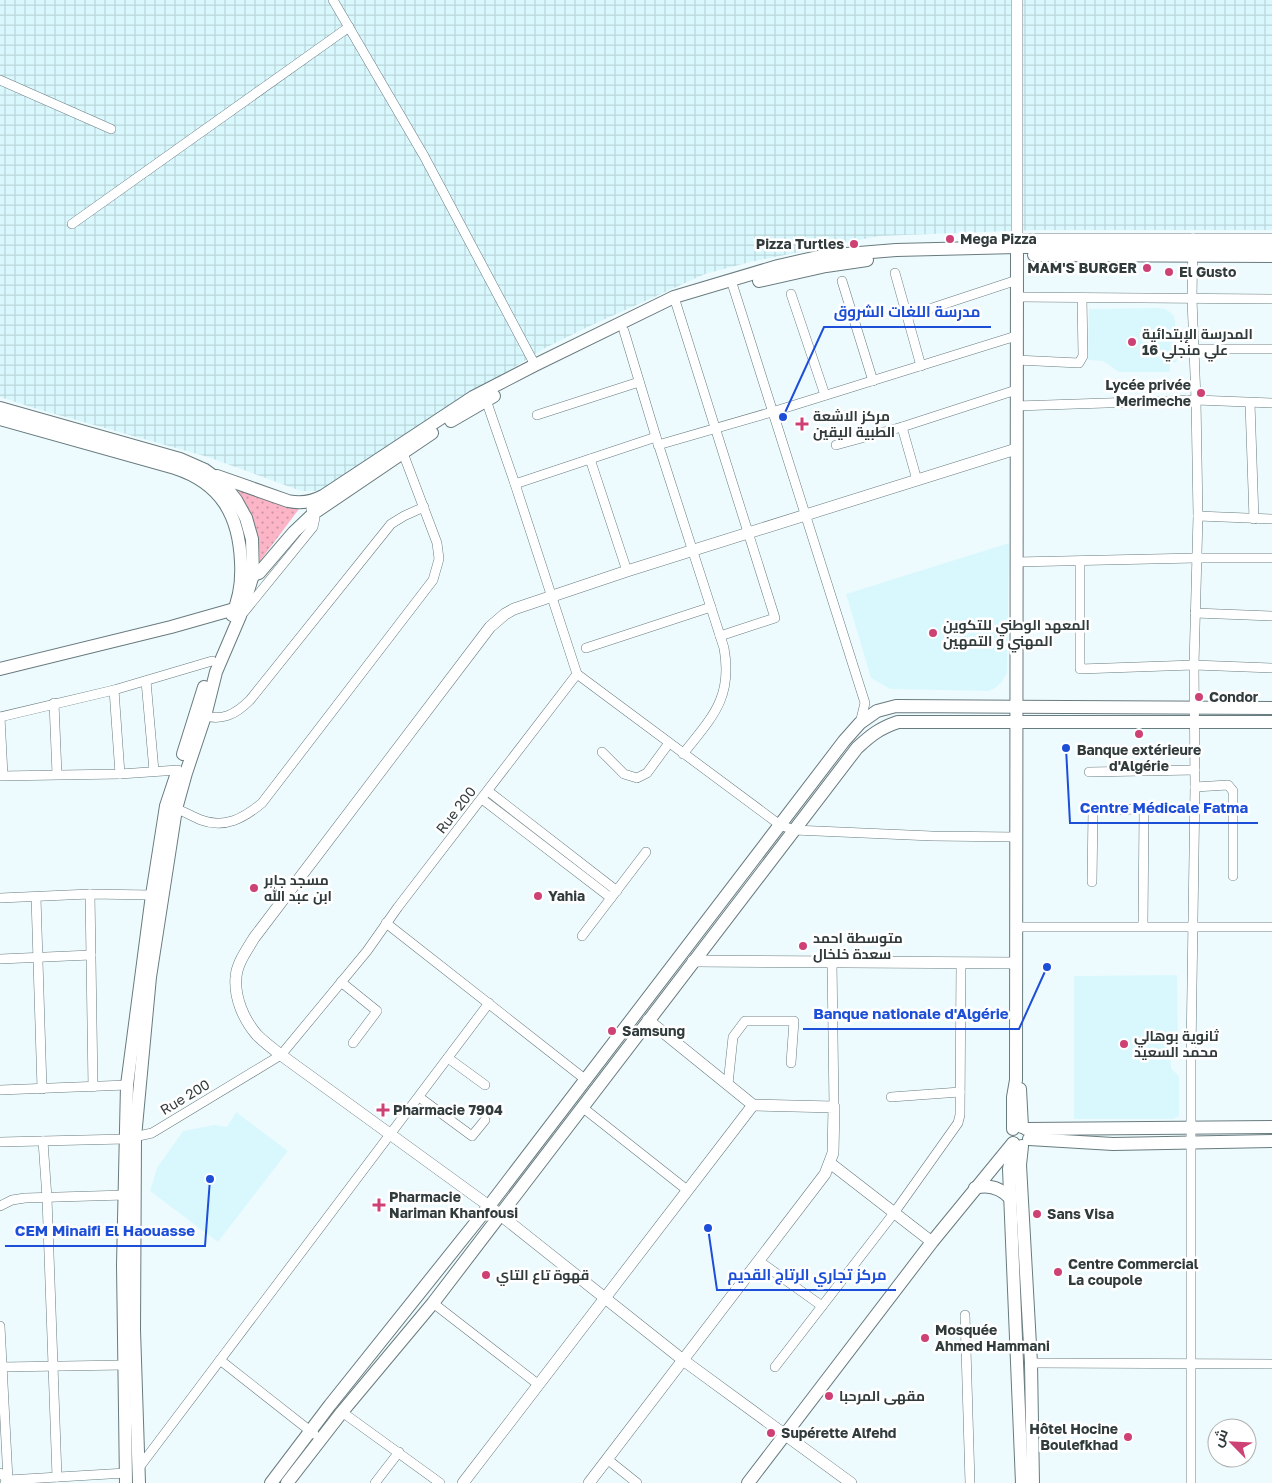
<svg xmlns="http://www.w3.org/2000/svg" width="1272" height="1483" viewBox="0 0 1272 1483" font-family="'Golos Text',Cairo,sans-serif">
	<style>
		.built { fill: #d9f8fe }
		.industrial { fill: url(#industrial-grid) }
		.grass { fill: url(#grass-dots) }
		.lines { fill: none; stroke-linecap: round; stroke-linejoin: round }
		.minor-casing { stroke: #687b7f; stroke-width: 10 }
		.tertiary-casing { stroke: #687b7f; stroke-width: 12 }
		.secondary-casing { stroke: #687b7f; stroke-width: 14 }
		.minor { stroke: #fff; stroke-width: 9 }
		.tertiary { stroke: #fff; stroke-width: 11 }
		.secondary { stroke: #fff; stroke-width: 12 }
		.poi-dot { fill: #cd4174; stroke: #fff; stroke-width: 2 }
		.labels { text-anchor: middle; stroke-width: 5; stroke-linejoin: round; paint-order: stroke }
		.poi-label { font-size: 14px; font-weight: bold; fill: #323b3c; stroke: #fff; text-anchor: start }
		.street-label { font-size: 14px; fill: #323b3c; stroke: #fff }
		.leader { fill: none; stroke: #1d4ed8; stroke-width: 2 }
		.callout-dot { fill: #1d4ed8; stroke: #fff; stroke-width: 2 }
		.callout-label { font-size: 15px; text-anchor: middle; font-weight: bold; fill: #1d4ed8; stroke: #fff; stroke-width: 5; stroke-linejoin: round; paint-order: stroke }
	</style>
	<defs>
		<pattern id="industrial-grid" width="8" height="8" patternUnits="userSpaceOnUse" patternTransform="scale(1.25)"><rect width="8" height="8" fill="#d9f8fe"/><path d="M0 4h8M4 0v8" fill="none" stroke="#bbd6db"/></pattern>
		<pattern id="grass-dots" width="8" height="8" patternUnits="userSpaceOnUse" patternTransform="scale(1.25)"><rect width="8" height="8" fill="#fbb5c7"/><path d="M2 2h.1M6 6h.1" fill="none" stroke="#cc94a3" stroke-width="1.8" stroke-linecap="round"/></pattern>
	</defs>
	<rect width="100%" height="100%" fill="#eefbfe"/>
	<g class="built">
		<path d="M1156,308l9,1 5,3 4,4 1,5 2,41 -7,1v9h-51l-16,-11 -15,-1 1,-51z"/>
		<path d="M1009,543l-2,130 -6,10 -6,5 -7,3 -98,-2 -19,-11 -25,-84z"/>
		<path d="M1177,975l1,65 -8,9 1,19 8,9v39l-6,3h-99v-143z"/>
		<path d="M236,1112l52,39 -70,91 -68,-51 7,-23 26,-37 31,-6 13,2z"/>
	</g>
	<path class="industrial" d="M0,0h1272v230h-234l-159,6 -129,26 -45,12 -113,51 -45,22 -120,74 -106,70h-20l-93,-34 -171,-48 -37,-12z"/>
	<path class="grass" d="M236,487l62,20 1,2 -39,52c-1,-33 -8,-46 -24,-74z"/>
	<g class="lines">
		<g class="minor-casing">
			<g id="minor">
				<path d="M333,0l91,156 111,209"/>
				<path d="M0,80l111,49"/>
				<path d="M72,224l277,-197"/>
				<path d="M1017,238h255"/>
				<path d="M895,273l26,93"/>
				<path d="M731,280l134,423 -5,20"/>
				<path d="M842,281l31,100"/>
				<path d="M791,294l34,101"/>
				<path d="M674,297l101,321 -55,18"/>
				<path d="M1016,297l256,2"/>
				<path d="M908,316l109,-36"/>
				<path d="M624,331l32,106 68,211c9,50 -12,69 -41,106"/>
				<path d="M1193,349h79"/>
				<path d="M1016,360l63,3 4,-7 -1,-58"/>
				<path d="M1250,403l4,116"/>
				<path d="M1016,406l180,-6 76,3"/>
				<path d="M537,415l102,-33"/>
				<path d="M902,427l15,53"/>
				<path d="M658,445l114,-33 244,-76"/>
				<path d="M836,445l66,-18 114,-37"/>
				<path d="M590,459l37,112"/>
				<path d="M515,484l141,-47"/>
				<path d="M1198,516l74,3"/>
				<path d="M1080,561v108l114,-4 78,3"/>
				<path d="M1016,562l180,-4h76"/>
				<path d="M244,612l69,-85 2,-9 -4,-9"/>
				<path d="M1195,613l77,3"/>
				<path d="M586,648l125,-41"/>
				<path d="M577,674l203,151 14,5 138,6 84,1"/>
				<path d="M146,681l8,90"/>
				<path d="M114,690l6,84"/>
				<path d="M54,703l3,71"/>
				<path d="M201,715c21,7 35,-1 49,-15l141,-176 13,-8 20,-9"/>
				<path d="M0,717l114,-27 98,-29"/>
				<path d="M0,717l3,58"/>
				<path d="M602,752l22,22 13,4 10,-5 22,-30"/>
				<path d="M1089,772l106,-2"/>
				<path d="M0,776l120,-2 58,-4"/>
				<path d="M1195,787l33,-2 5,6v85"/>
				<path d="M488,791l129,100"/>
				<path d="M482,799l129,99"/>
				<path d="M171,807c11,3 20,9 30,13 24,9 43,-2 61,-17l171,-223 6,-21 -2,-16 -34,-90"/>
				<path d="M1092,882l1,-72 51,-1 -1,117"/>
				<path d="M90,894l3,193"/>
				<path d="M36,897l6,192"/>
				<path d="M0,898l90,-4 62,1"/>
				<path d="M386,923l200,157"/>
				<path d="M1016,927h256"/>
				<path d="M582,936l64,-84"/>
				<path d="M0,959l91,-4"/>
				<path d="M832,962l2,145"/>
				<path d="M341,982l36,29 -24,32"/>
				<path d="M448,1058l37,27"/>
				<path d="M728,1084l5,-47 12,-16h49l-3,42"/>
				<path d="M0,1090l127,-5"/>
				<path d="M419,1097l53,39 13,-16"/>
				<path d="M891,1097l69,-5"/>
				<path d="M582,1107l105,83"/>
				<path d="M43,1141l4,57 10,279"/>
				<path d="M0,1142l125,-3 27,-6 129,-78 86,-104 31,-44 179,-233 -62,-190 -29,-84"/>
				<path d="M0,1206l12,-6 13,-2 100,-3"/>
				<path d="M759,1261l63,45"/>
				<path d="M433,1303l106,82"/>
				<path d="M965,1315l5,168"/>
				<path d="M0,1326l8,154 -3,3"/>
				<path d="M220,1360l94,74"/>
				<path d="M1031,1363l241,1"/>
				<path d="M2,1367l122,-2"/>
				<path d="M775,1367l119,-154 64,-90 2,-8 1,-152"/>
				<path d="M342,1412l98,71"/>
				<path d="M607,1459l30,24"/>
				<path d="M138,1469l351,-466"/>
				<path d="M0,1473l8,7 118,-7"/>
				<path d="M375,1483l24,-31"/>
				<path d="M1191,1483v-431l4,-265 -1,-122 4,-149 -2,-116 -4,-101 1,-61"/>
			</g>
		</g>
		<g class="tertiary-casing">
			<g id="tertiary">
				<path d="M1017,0v247"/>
				<path d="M693,961l323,2"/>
				<path d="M830,1163l102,79"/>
				<path d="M463,1483l290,-378"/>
				<path d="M589,1483l236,-309 8,-21 1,-46 -81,-2 -105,-85"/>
				<path d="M851,1483l-168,-123 -194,-154 -208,-151c-8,-6 -17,-13 -24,-20 -13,-15 -23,-37 -21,-58 1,-14 11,-27 18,-39l236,-311 15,-13 9,-5 113,-38 389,-122"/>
			</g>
		</g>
		<g class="secondary-casing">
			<g id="secondary">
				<path d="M1034,255l238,1"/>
				<path d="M759,281l67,-15 41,-6"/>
				<path d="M0,408l180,51 25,11 18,13 13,17 10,18 6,21 1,36 -13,41 -24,56 -11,44 -19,57 -10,36 -26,168 -15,160 -1,193 5,153"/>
				<path d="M0,419l175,49c46,15 64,47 66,94 1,17 -1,36 -9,53"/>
				<path d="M451,421l43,-25"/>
				<path d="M217,476l71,25c13,3 24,1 35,-5l150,-99 62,-32 139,-68 104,-31 44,-10 74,-6 121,-3 255,-1"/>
				<path d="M246,577l13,-4 35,-41 20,-19 118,-80"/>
				<path d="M0,669l171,-42 67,-19"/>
				<path d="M183,754l21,-67"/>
				<path d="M1020,1089l2,38"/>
				<path d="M1013,1129v-32l3,-17 1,-833"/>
				<path d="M1026,1129l246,-2"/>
				<path d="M1029,1139l84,5 159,-3"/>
				<path d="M1014,1144l-5,25 13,314"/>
				<path d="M1022,1146l-2,19 11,198 2,120"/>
				<path d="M975,1188c14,-4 26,0 36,11"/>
				<path d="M126,1483l-3,-218 4,-180 25,-190 14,-89 11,-33"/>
				<path d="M271,1483l59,-78 159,-199 355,-465 16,-18 17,-12 19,-5 376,2"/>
				<path d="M287,1483l55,-71 91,-109 424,-555c14,-13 23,-20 41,-26h374"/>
				<path d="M748,1483l184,-241 81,-99"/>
			</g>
		</g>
		<use href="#minor" class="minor"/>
		<use href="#tertiary" class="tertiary"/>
		<use href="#secondary" class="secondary"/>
	</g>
	<g class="poi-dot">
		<circle cx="950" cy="239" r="5"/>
		<circle cx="854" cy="244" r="5"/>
		<circle cx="1147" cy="268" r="5"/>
		<circle cx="1169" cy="272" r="5"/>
		<circle cx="1132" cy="342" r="5"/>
		<circle cx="1201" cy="393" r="5"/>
		<path d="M799.5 416.5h5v5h5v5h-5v5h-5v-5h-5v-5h5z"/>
		<circle cx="933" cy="633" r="5"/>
		<circle cx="1199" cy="697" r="5"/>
		<circle cx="1139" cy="734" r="5"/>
		<circle cx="254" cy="888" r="5"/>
		<circle cx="538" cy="896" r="5"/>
		<circle cx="803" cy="946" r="5"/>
		<circle cx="612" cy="1031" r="5"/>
		<circle cx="1124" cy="1044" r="5"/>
		<path d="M380.5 1102.5h5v5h5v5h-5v5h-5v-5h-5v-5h5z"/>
		<path d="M376.5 1197.5h5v5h5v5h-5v5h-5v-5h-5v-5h5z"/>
		<circle cx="1037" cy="1214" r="5"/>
		<circle cx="1058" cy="1272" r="5"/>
		<circle cx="486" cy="1275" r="5"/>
		<circle cx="925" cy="1338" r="5"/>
		<circle cx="829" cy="1396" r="5"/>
		<circle cx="771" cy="1433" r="5"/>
		<circle cx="1128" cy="1437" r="5"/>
	</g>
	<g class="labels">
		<g class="poi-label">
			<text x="960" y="244">Mega Pizza</text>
			<text x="844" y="249" text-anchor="end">Pizza Turtles</text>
			<text x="1137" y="273" text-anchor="end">MAM'S BURGER</text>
			<text x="1179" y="277">El Gusto</text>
			<text x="1142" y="339">المدرسة الإبتدائية<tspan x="1142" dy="16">علي منجلي 16</tspan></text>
			<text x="1191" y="390" text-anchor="end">Lycée privée<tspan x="1191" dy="16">Merimeche</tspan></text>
			<text x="813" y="421">مركز الاشعة<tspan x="813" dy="16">الطبية اليقين</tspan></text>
			<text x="943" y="630">المعهد الوطني للتكوين<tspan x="943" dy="16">المهني و التمهين</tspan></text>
			<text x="1209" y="702">Condor</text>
			<text x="1139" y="755" text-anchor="middle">Banque extérieure<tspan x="1139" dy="16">d'Algérie</tspan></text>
			<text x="264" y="885">مسجد جابر<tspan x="264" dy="16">ابن عبد الله</tspan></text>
			<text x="548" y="901">Yahia</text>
			<text x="813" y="943">متوسطة احمد<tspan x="813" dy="16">سعدة خلخال</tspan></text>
			<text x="622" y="1036">Samsung</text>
			<text x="1134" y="1041">ثانوية بوهالي<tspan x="1134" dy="16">محمد السعيد</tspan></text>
			<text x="393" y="1115">Pharmacie 7904</text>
			<text x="389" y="1202">Pharmacie<tspan x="389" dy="16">Nariman Khanfousi</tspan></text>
			<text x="1047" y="1219">Sans Visa</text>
			<text x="1068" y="1269">Centre Commercial<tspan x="1068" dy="16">La coupole</tspan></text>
			<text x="496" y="1280">قهوة تاع التاي</text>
			<text x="935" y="1335">Mosquée<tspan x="935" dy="16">Ahmed Hammani</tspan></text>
			<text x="839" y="1401">مقهى المرحبا</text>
			<text x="1118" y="1434" text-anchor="end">Hôtel Hocine<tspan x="1118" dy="16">Boulefkhad</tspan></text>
			<text x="781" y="1438">Supérette Alfehd</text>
		</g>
		<g class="street-label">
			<text transform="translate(456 810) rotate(-52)" y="5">Rue 200</text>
			<text transform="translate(185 1097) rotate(-31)" y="5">Rue 200</text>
		</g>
	</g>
	<path class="leader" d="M783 417L824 327H991M1066 748L1070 823H1258M1047 967L1019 1029H803M210 1179L205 1246H5M708 1228L717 1290H896"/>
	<g class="callout-dot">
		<circle cx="783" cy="417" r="5"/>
		<circle cx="1066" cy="748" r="5"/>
		<circle cx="1047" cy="967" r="5"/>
		<circle cx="210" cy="1179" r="5"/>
		<circle cx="708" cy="1228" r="5"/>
	</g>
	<g class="callout-label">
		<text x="907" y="317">مدرسة اللغات الشروق</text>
		<text x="1164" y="813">Centre Médicale Fatma</text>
		<text x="911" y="1019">Banque nationale d'Algérie</text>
		<text x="105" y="1236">CEM Minaifi El Haouasse</text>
		<text x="807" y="1280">مركز تجاري الرتاج القديم</text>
	</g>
	<g transform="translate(1232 1443) rotate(294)"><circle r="24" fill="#ffffff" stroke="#adb1b1"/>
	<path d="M0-4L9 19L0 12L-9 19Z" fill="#cd4174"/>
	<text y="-8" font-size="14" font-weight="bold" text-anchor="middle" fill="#323b3c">ش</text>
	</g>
</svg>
